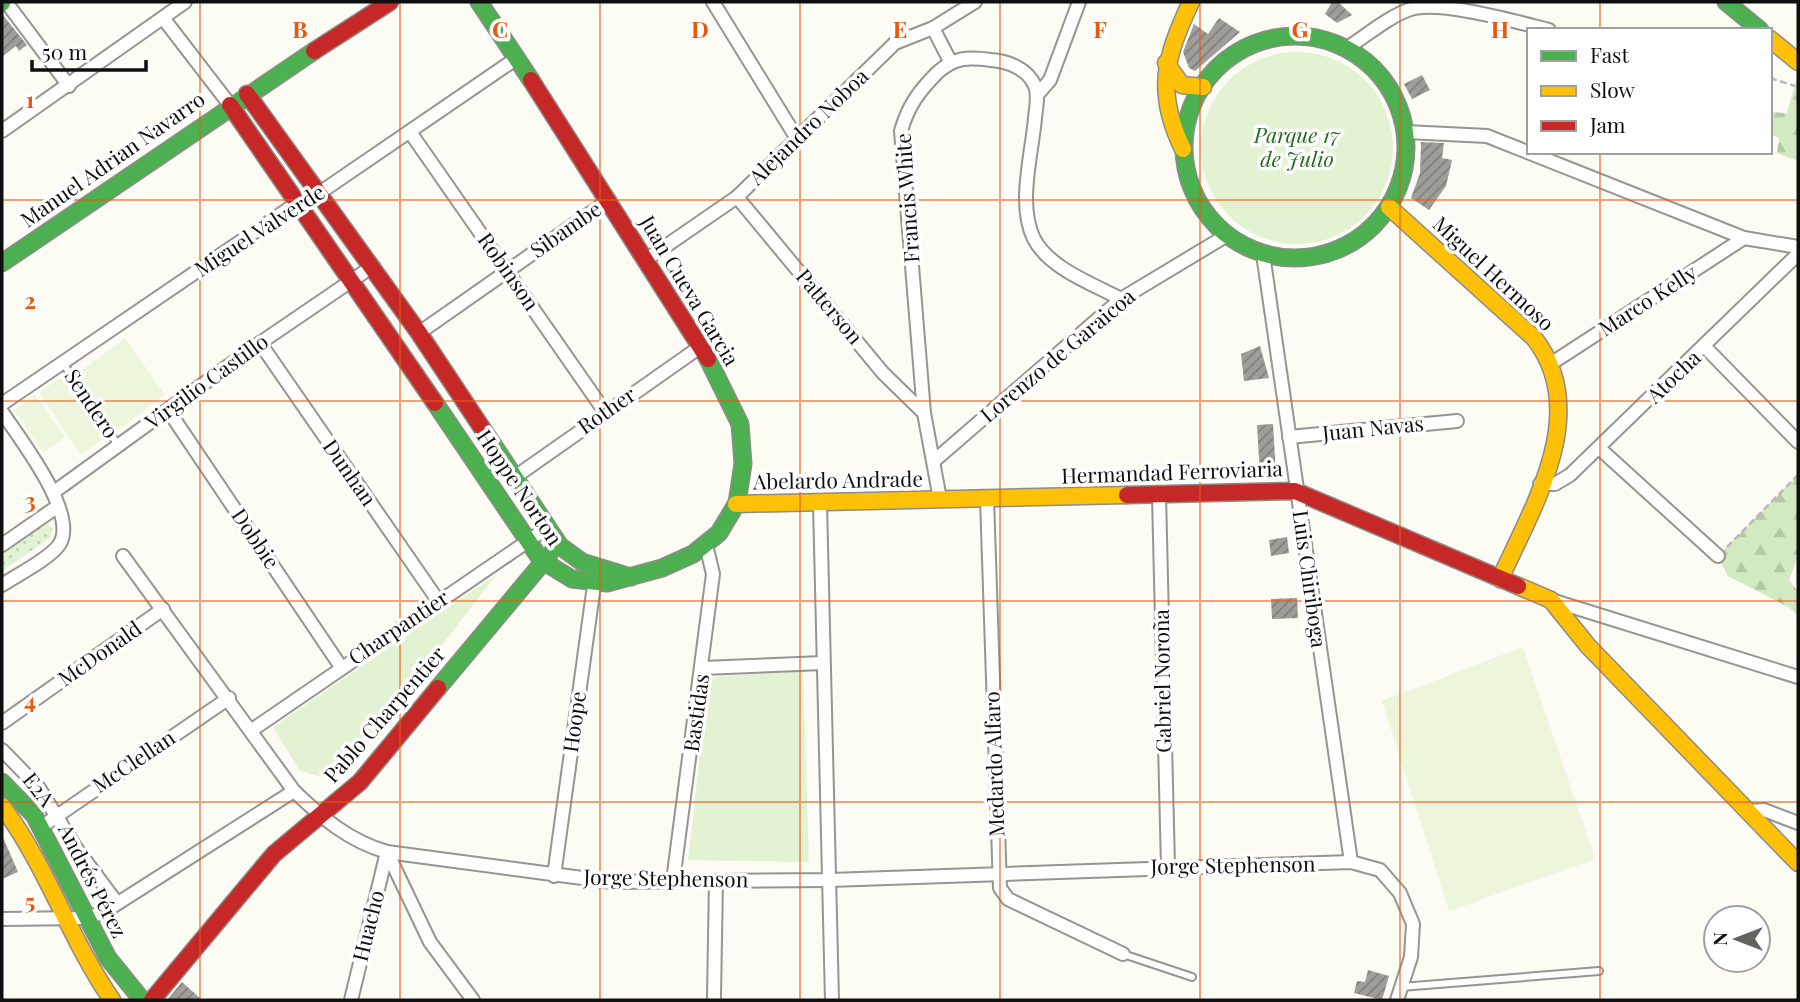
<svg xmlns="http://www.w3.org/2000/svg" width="1800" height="1002" viewBox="0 0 1800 1002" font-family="'Playfair Display',serif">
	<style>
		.grass { fill: url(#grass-dots) }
		.forest { fill: url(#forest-firs) }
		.park { fill: #e2f2d3 }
		.pitch { fill: #edf6dd }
		.building { fill: url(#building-hatch) }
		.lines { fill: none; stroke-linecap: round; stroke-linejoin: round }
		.lane-casing { stroke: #969592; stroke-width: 10 }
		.street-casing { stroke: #969592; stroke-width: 16 }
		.fast-casing { stroke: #8c8c89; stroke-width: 19 }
		.slow-casing { stroke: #8c8c89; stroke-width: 19 }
		.jam-casing { stroke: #8c8c89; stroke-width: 19 }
		.path { stroke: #b9b9b8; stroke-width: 2.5; stroke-dasharray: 7 3.5; stroke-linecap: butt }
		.lane { stroke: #fffefd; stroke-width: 6 }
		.street { stroke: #fffefd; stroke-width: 12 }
		.fast { stroke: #4caf50; stroke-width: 16 }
		.slow { stroke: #ffc107; stroke-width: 16 }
		.jam { stroke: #c62828; stroke-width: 16 }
		.grid { fill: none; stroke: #e8590c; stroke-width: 2; stroke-opacity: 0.55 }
		.labels { text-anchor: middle; stroke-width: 7; stroke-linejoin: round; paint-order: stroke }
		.street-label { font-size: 21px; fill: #0f0f0f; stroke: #fff }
		.park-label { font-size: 21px; font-style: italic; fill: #25691d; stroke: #fff }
		.grid-label { font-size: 23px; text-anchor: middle; font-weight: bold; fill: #e8590c; stroke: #fff; stroke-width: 7; stroke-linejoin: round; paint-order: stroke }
	</style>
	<defs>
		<pattern id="grass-dots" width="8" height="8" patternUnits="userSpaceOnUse" patternTransform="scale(1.75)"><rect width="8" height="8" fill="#e2f2d3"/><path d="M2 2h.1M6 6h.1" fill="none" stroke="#c1ceb4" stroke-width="1.8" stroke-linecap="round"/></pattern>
		<pattern id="forest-firs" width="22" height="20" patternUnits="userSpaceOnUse" patternTransform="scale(1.75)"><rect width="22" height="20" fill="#d2eac1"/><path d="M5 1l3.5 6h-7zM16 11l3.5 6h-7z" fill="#b3c8a5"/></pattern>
		<pattern id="building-hatch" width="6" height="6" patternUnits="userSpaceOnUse" patternTransform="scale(1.75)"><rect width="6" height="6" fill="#a09e99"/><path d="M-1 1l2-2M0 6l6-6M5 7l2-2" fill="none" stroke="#817f7b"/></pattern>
	</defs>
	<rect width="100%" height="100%" fill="#fcfbf4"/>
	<path class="grass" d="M44,522l8,6 -1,9 -49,34v-21z"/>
	<g class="forest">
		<path d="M1798,74v87l-21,-8 2,-15 -9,-4v-22l17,1z"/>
		<path d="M1798,475v80l-9,25 9,12v24l-8,-8 -62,-32 -10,-20z"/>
	</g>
	<g class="park">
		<circle cx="1297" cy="148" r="96"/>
		<path d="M496,575l-146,189 -26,14 -25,-8 -26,-43z"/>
		<path d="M803,671l6,191 -121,-2 21,-183z"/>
	</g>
	<g class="pitch">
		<path d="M125,338l40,57 -47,35 -41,-56z"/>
		<path d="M63,376l42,62 -24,17 -42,-63z"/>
		<path d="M35,395l30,42 -22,16 -29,-43z"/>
		<path d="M1523,647l72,212 -146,52 -67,-210z"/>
	</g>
	<g class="building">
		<path d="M1332,2h6l14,13 -15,8 -12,-9z"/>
		<path d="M2,14l25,31 -8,6 -3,-5 -14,11z"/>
		<path d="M1219,18l21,14 -45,39 -6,-3 -6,-16 11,-28 14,10z"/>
		<path d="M1422,75l8,15 -18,9 -8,-15z"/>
		<path d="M1421,142l23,1 -2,15 10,2 -6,26 -17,24 -18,-12 9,-25z"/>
		<path d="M1260,346l9,32 -25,3 -3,-27z"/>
		<path d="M1273,424l3,50 -16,1 -3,-50z"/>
		<path d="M1287,537l2,16 -18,3 -2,-16z"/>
		<path d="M1297,598l1,20 -26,1 -1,-20z"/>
		<path d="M2,835l16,37 -16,7z"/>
		<path d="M1368,970l21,6 -7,24 -28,-7 3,-12 8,1z"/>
		<path d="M182,982l20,18h-35z"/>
	</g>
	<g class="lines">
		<g class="lane-casing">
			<g id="lane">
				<path d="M63,363l55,82"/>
				<path d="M1123,954l69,23"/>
				<path d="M1401,987l198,-16"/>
			</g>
		</g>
		<g class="street-casing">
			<g id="street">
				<path d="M6,2l63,84"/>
				<path d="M713,2l83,135"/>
				<path d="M163,18l67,87"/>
				<path d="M933,28l17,33"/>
				<path d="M1347,48c19,-12 42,-32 64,-39 30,-9 106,13 138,21"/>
				<path d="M1037,95l13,-15 29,-78"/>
				<path d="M2,131l183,-129"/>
				<path d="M410,132l195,280"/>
				<path d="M1406,132l81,4 257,102 54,9"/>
				<path d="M737,197l146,176 41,40"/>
				<path d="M1263,254l88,608"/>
				<path d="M647,259l90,-62 158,-154 38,-15 42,-26"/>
				<path d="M419,333l190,-133"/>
				<path d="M260,343l179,259"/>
				<path d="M1705,347l93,95"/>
				<path d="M1552,363l192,-125"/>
				<path d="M2,404l298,-203 18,-7 199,-136"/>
				<path d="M168,410l173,257"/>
				<path d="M2,412c17,26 78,103 57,133 -10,14 -42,30 -57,40"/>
				<path d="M1289,437l168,-16"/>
				<path d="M1599,448l119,108"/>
				<path d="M934,461l187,-162 103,-62"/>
				<path d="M515,477l185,-130"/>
				<path d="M1540,484h15l15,-9 228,-221"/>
				<path d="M54,492l206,-149 113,-77"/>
				<path d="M1159,496l9,371"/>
				<path d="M940,499l-16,-86 -23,-282c7,-25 18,-40 36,-58 17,-16 31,-16 54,-13 17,1 37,9 44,26 4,10 1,21 0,32 -3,36 -18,87 -1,121 16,30 59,45 87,60"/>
				<path d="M987,499l13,389 8,11 115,55"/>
				<path d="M820,504l12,496"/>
				<path d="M2,545l56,-39"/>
				<path d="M123,556l171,235c28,27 55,50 93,61l225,30 218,-2 521,-18 29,8 20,23 13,31 -2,33 -14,43"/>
				<path d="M1551,600l247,77"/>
				<path d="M703,668l120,-5"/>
				<path d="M2,723l161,-114"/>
				<path d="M252,730l295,-202"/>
				<path d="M2,750l37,38 37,60 41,55"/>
				<path d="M1749,811l15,-1 34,13"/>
				<path d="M41,827l188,-129"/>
				<path d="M387,852l43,90 43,58"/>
				<path d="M554,876l41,-298"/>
				<path d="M673,881l40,-307 -7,-29"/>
				<path d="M2,919l85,-1 17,-6 190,-121"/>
				<path d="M714,997l2,-116"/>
				<path d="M351,1000l36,-148"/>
			</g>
		</g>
		<g class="fast-casing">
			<g id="fast">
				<path d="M2,2v1"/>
				<path d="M479,2l52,78"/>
				<path d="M1726,2l34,28"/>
				<circle cx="1295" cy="147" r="111"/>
				<path d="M2,263l312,-212"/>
				<path d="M435,403l106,157 31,19 35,4 55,-15 31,-14 26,-21 18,-30 6,-39 -3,-40 -32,-65"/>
				<path d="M484,431l76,115 22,16 49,15"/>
				<path d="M438,688l111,-133"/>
				<path d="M2,782l32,33 74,143 34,42"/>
			</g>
		</g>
		<g class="slow-casing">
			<g id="slow">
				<path d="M1770,39l28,23"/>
				<path d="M1166,63l16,22 21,2"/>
				<path d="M1183,149c-28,-57 -18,-92 8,-147"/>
				<path d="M1389,207l145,131c58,74 -1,168 -34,241"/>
				<path d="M736,504l391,-9"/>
				<path d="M1518,586l33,14 37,46 210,217"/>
				<path d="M2,806c45,60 67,132 110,194"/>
			</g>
		</g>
		<g class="jam-casing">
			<g id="jam">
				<path d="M314,51l76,-49"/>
				<path d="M531,80l177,279"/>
				<path d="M247,94l172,239 65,98"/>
				<path d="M230,105l205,298"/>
				<path d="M1127,495l168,-4 223,95"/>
				<path d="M152,1000l122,-146 86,-72 78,-94"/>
			</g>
		</g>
		<g class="path">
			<path d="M1770,78l25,8"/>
			<path d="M1727,547l71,-72"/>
		</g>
		<use href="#lane" class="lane"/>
		<use href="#street" class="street"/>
		<use href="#fast" class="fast"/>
		<use href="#slow" class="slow"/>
		<use href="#jam" class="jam"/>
	</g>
	<path class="grid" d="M200,2v998M400,2v998M600,2v998M800,2v998M1000,2v998M1200,2v998M1400,2v998M1600,2v28M1600,152v848M2,200h1796M2,401h1796M2,601h1796M2,802h1796"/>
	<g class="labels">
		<g class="street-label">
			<text transform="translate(809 127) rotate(-44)" y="7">Alejandro Noboa</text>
			<text transform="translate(113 160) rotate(-35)" y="7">Manuel Adrian Navarro</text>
			<text transform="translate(908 198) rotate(-94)" y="7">Francis White</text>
			<text transform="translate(566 230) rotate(-35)" y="7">Sibambe</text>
			<text transform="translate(260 231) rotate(-33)" y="7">Miguel Valverde</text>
			<text transform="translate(508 272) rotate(55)" y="7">Robinson</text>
			<text transform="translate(1493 274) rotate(43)" y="7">Miguel Hermoso</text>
			<text transform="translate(689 291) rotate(59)" y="7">Juan Cueva Garcia</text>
			<text transform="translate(1648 301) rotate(-33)" y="7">Marco Kelly</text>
			<text transform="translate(829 307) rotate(50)" y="7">Patterson</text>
			<text transform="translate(1058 356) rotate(-40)" y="7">Lorenzo de Garaicoa</text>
			<text transform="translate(1674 377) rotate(-44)" y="7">Atocha</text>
			<text transform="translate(207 382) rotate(-36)" y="7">Virgilio Castillo</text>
			<text transform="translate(91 404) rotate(56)" y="7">Sendero</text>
			<text transform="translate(607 411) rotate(-35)" y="7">Rother</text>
			<text transform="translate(1373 429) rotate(-6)" y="7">Juan Navas</text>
			<text transform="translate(349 473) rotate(55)" y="7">Dunhan</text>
			<text transform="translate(1172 473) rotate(-2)" y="7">Hermandad Ferroviaria</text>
			<text transform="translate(838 481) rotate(-1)" y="7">Abelardo Andrade</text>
			<text transform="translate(519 488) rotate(56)" y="7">Hoppe Norton</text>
			<text transform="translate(255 539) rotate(56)" y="7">Dobbie</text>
			<text transform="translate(1309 579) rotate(82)" y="7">Luis Chiriboga</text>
			<text transform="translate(399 628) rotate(-34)" y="7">Charpantier</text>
			<text transform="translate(100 654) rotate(-35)" y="7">McDonald</text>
			<text transform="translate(1163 681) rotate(-91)" y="7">Gabriel Noroña</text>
			<text transform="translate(697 713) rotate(-82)" y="7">Bastidas</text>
			<text transform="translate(385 715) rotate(-49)" y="7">Pablo Charpentier</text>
			<text transform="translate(575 722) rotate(-82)" y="7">Hoope</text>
			<text transform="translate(134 762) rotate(-34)" y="7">McClellan</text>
			<text transform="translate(995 764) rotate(-92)" y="7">Medardo Alfaro</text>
			<text transform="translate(38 790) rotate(52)" y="7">E2A</text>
			<text transform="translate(1233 866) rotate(-1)" y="7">Jorge Stephenson</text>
			<text transform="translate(666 879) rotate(1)" y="7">Jorge Stephenson</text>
			<text transform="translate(92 881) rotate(63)" y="7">Andrés Pérez</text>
			<text transform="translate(369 926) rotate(-76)" y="7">Huacho</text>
		</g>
		<g class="park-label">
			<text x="1297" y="143">Parque 17<tspan x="1297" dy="24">de Julio</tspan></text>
		</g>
	</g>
	<g class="grid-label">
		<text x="300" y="38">B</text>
		<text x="500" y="38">C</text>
		<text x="700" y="38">D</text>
		<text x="900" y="38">E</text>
		<text x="1100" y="38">F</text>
		<text x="1300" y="38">G</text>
		<text x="1500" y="38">H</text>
		<text x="30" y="108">1</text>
		<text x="30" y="309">2</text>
		<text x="30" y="509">3</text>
		<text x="30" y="709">4</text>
		<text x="30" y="910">5</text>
	</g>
	<rect width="1800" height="1002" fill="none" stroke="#0f0f0f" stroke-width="7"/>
	<rect x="1527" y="28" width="245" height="126" fill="#ffffff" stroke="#9f9f9f" stroke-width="2"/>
	<rect x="1541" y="51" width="35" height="10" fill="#4caf50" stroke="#9f9f9f" stroke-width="2"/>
	<text x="1590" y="63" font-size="21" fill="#0f0f0f">Fast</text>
	<rect x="1541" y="86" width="35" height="10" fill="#ffc107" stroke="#9f9f9f" stroke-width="2"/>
	<text x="1590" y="98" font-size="21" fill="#0f0f0f">Slow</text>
	<rect x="1541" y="121" width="35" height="10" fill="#c62828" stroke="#9f9f9f" stroke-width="2"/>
	<text x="1590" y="133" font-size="21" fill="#0f0f0f">Jam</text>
	<g transform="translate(1737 939) rotate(270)"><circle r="33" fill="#ffffff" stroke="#9f9f9f" stroke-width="2"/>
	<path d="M0-5L12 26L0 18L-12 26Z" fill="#62625f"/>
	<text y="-10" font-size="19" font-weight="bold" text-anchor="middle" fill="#0f0f0f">N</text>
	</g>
	<path d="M32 60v10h114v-10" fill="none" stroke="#0f0f0f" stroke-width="3.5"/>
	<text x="42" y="60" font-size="21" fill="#0f0f0f" stroke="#ffffff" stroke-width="5" paint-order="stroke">50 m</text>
</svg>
